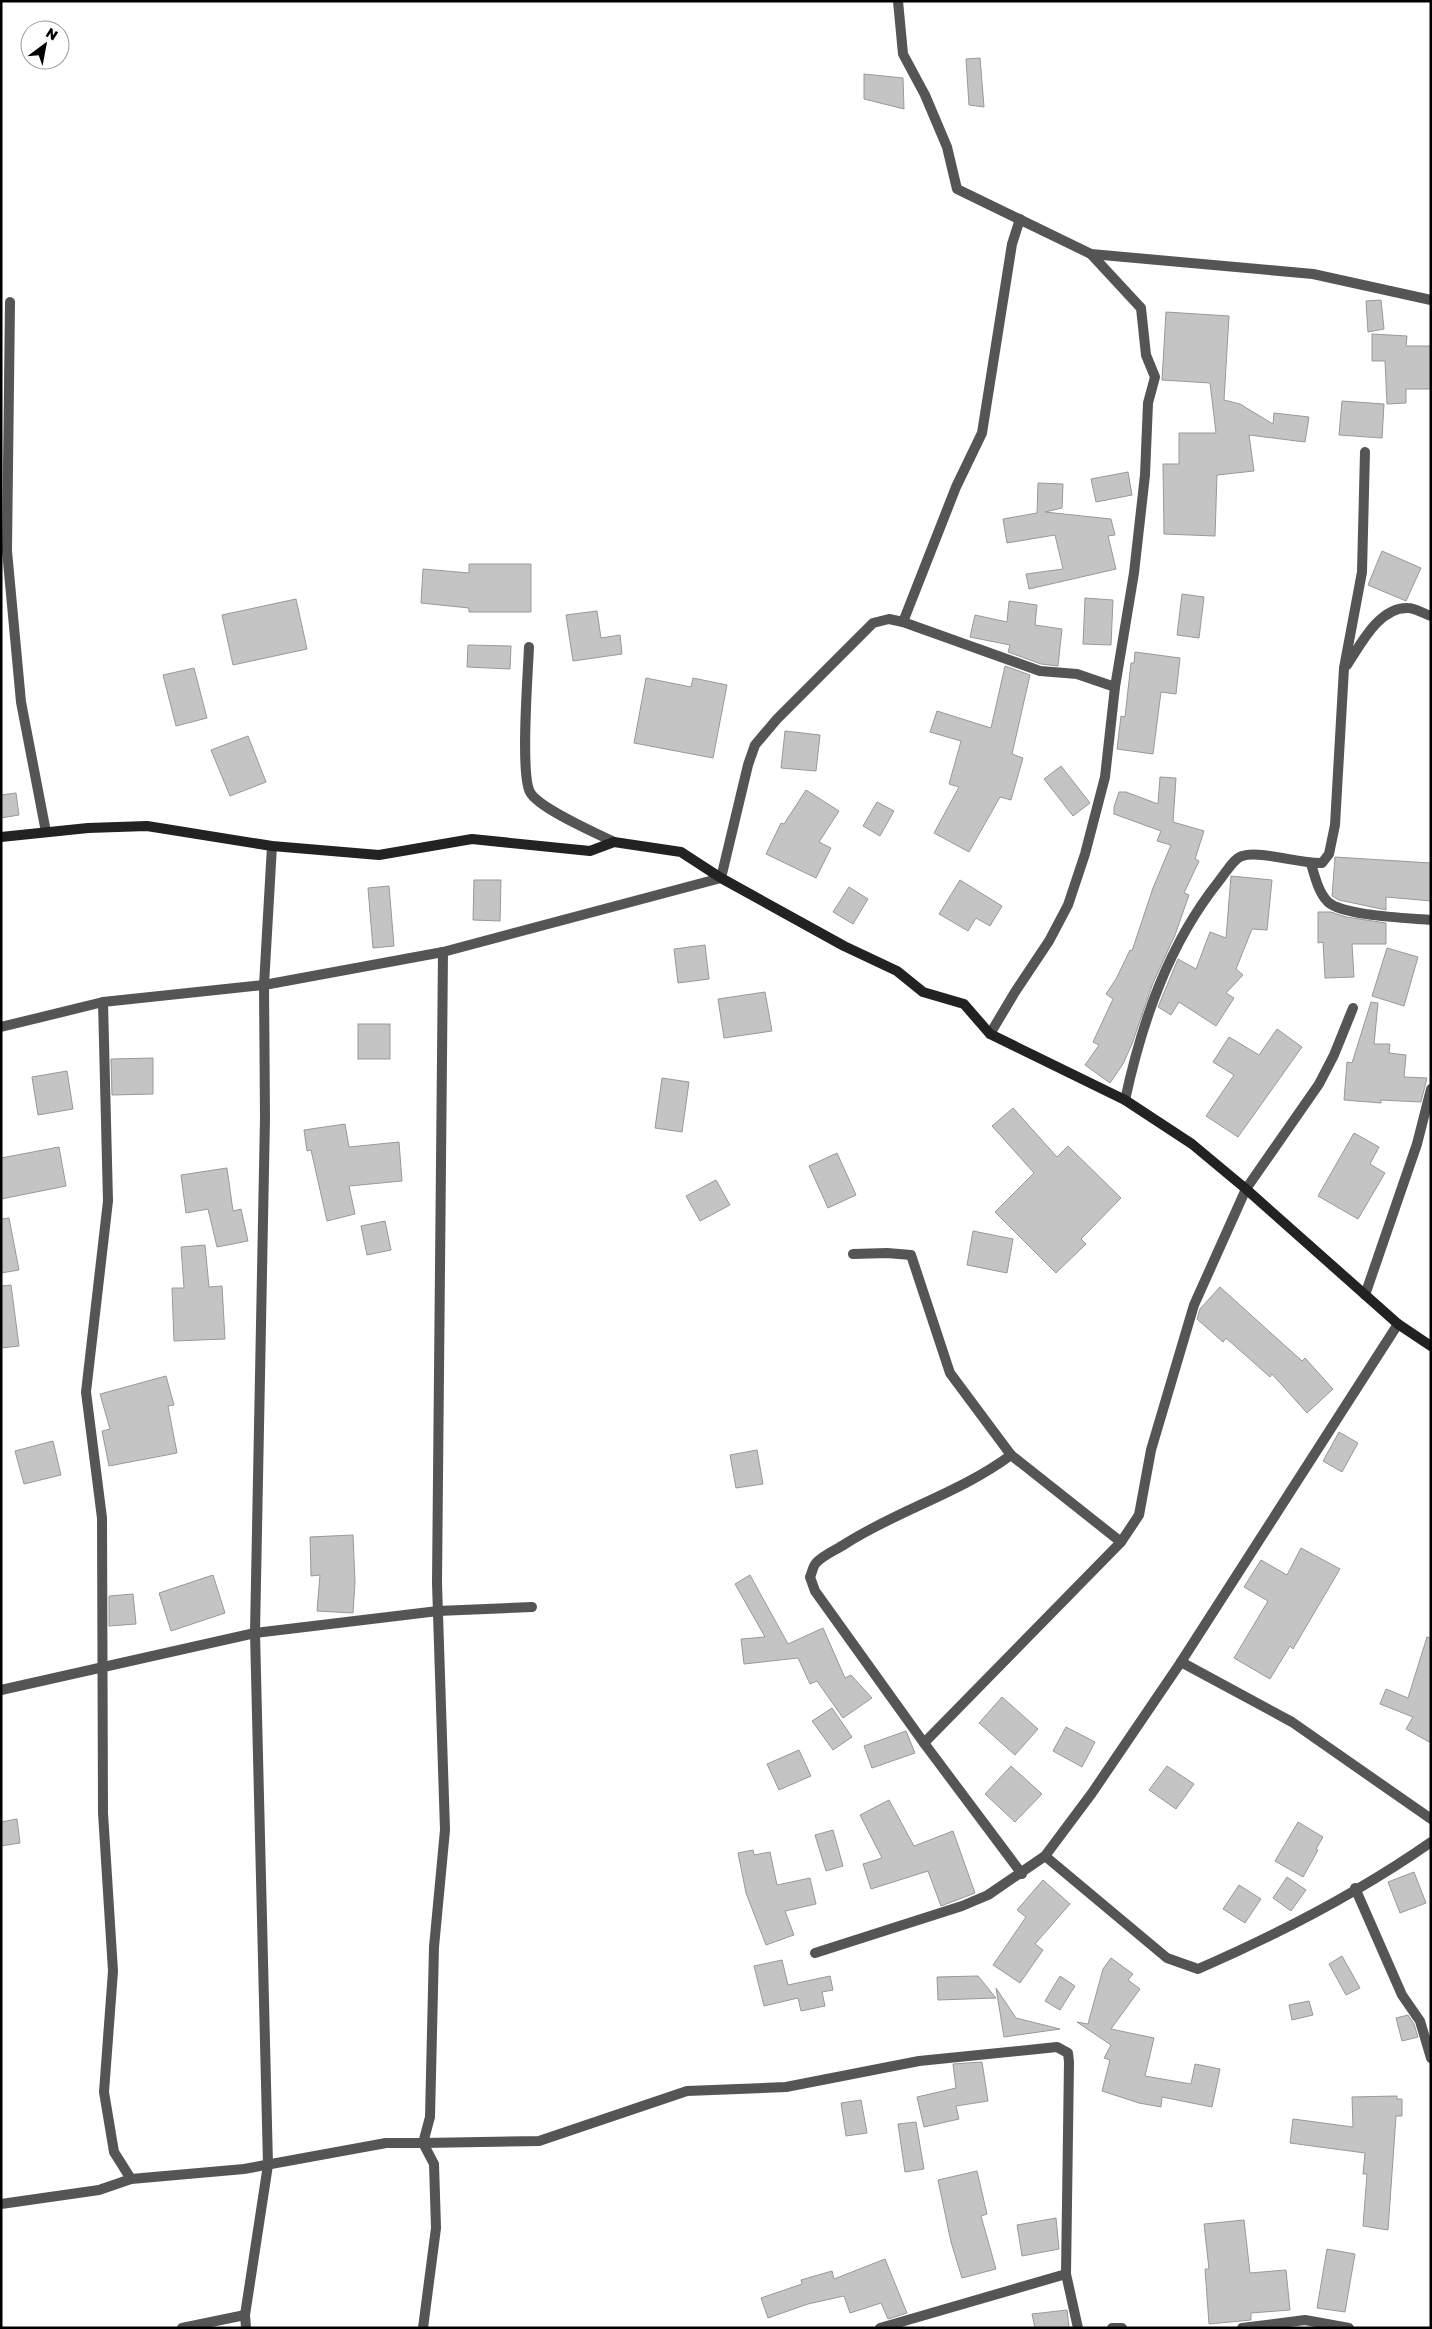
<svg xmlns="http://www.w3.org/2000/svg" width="1432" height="2329" viewBox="0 0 1432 2329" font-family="'Golos Text',sans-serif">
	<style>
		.building { fill: #c4c4c4; stroke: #999 }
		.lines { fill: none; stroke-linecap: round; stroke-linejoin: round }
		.street { stroke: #555; stroke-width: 10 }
		.secondary { stroke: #222; stroke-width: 10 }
	</style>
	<rect width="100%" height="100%" fill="#fff"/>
	<g class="building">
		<path d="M980,58l4,49 -15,-2 -3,-46z"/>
		<path d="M864,74l39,4 1,31 -40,-10z"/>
		<path d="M1381,300l3,29 -16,3 -2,-31z"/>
		<path d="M1166,312l63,4 -5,84 16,4 33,20 1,-11 35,4 -4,25 -56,-7 5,36 -37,4 -2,61 -51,-2 -1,-70h16v-31h37l-6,-50 -48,-3z"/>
		<path d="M1372,334l35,2 -1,10h25v43h-25v14l-19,1 -2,-43h-13z"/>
		<path d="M1342,401l42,3 -2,34 -43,-3z"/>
		<path d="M1128,472l4,23 -36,7 -5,-23z"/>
		<path d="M1038,483l25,1 -1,24 -17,4 66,7 4,16 -7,1 8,33 -87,20 -3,-15 37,-5 -8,-34 -48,8 -4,-24 34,-6z"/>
		<path d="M1382,551l39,17 -15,33 -38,-16z"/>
		<path d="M469,564h62v48h-62v-4l-48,-5 2,-34 46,4z"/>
		<path d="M1182,594l22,3 -5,41 -22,-3z"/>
		<path d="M1085,598l28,2 -2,45 -28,-1z"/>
		<path d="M296,599l11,50 -74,16 -11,-50z"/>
		<path d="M1009,601l28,4 -2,20 27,4 -4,37 -17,-2 -33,-12 2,-7 -40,-8 5,-22 32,7z"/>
		<path d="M597,611l4,27 19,-3 2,19 -49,7 -7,-46z"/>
		<path d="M468,645l43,1 -1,23 -43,-2z"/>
		<path d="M1135,652l45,6 -4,36 -15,-2 -8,62 -36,-5 4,-33 4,1 6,-54h3z"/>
		<path d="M1005,666l25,9 -18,79 11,4 -12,42 -11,-3 -31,55 -35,-19 25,-46 -10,-3 12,-43 -31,-9 7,-21 54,17z"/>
		<path d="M194,668l13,50 -31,8 -13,-51z"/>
		<path d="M646,678l45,9 2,-9 34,7 -14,73 -79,-15z"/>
		<path d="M785,731l35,4 -4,36 -35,-3z"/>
		<path d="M248,736l18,46 -36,14 -19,-46z"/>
		<path d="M1061,766l29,37 -17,13 -29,-37z"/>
		<path d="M1160,777l16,1 -3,44 31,9 -9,28 4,2 -15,32 5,2 -14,40 -22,48 -21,61 -9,20 -13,19 -25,-18 14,-20 -6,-3 20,-43 -7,-5 10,-15 14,-29 2,1 21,-63 18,-43 -14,-4 4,-10 -47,-17v-7l5,-15h7l32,12z"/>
		<path d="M806,790l33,21 -20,31 12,6 -15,30 -50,-24 15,-31 3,1z"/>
		<path d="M16,793l3,22 -18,3v-23z"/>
		<path d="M877,802l17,9 -14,25 -17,-10z"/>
		<path d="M1335,857l96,6v38l-45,-4v13l-47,-10 -7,-4z"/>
		<path d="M1231,876l41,4 -5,50 -15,-1 -16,40 7,6 -17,18 8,5 -18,28 -37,-24 -8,13 -13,-8 20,-48 18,10 14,-37 16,6z"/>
		<path d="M474,880h27l-1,41 -27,-1z"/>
		<path d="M960,880l42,26 -12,20 -14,-8 -8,13 -29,-17z"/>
		<path d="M389,886l5,60 -21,2 -5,-60z"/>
		<path d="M849,887l19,12 -15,25 -20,-12z"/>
		<path d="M1318,912h13l15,5 40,6v21h-34l2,33 -29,1 -2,-36 -5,1z"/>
		<path d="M705,945l4,34 -31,4 -4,-34z"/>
		<path d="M1387,948l31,9 -14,49 -32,-10z"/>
		<path d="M765,992l7,39 -48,7 -6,-39z"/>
		<path d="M1371,1002l7,1 -4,41h16l-1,9 17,2 -2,22 23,1 -6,24 -40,-2v3l-37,-3 3,-38 5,1z"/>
		<rect x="358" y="1024" width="32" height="35"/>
		<path d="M1277,1029l25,18 -64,90 -32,-21 28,-41 -21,-13 16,-25 30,18z"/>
		<path d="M153,1058v36l-41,1 -1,-36z"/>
		<path d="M67,1071l6,38 -35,6 -6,-38z"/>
		<path d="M662,1078l27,4 -7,50 -27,-4z"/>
		<path d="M1013,1108l44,49 11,-11 53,52 -40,41 5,5 -30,29 -61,-61 39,-39 -42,-47z"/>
		<path d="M345,1124l4,23 50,-5 3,39 -53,5 6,28 -28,7 -16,-71 -4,1 -3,-21z"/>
		<path d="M1354,1133l25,14 -9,17 15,9 -27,46 -40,-23z"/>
		<path d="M59,1147l7,39 -65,13v-41z"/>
		<path d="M837,1153l19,42 -28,13 -19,-42z"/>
		<path d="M227,1168l6,43 8,-2 7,32 -31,6 -9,-38 -22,4 -5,-38z"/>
		<path d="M716,1180l14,25 -30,16 -14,-25z"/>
		<path d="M9,1218l10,52 -18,3v-54z"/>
		<path d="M385,1221l6,29 -24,5 -6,-29z"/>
		<path d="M973,1231l40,8 -6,34 -40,-8z"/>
		<path d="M205,1245l4,42 13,-1 3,53 -51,2 -2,-53h12l-3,-41z"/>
		<path d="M11,1285l8,61 -18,2v-62z"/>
		<path d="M1220,1287l82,74 3,-3 28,31 -26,24 -35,-39 -2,3 -44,-39 -3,4 -26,-23 3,-10z"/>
		<path d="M166,1376l8,29 -6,1 9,47 -68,13 -7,-35 8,-2 -10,-35z"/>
		<path d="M1339,1432l19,11 -16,29 -19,-11z"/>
		<path d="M53,1441l8,34 -37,9 -9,-33z"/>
		<path d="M757,1450l6,34 -27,4 -6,-33z"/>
		<path d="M353,1535l2,47 -2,31 -36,-2 3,-36 -9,1 -1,-39z"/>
		<path d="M1301,1548l39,21 -47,80 -3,-3 -20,33 -36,-21 34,-57 -24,-14 17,-27 26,15z"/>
		<path d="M213,1575l12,38 -54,18 -12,-38z"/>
		<path d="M750,1575l38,69 35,-16 22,50 6,-3 21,23 -29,20 -26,-37 -7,3 -12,-26 -54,6 -3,-25 24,-2 -30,-53z"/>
		<path d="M133,1594l3,30 -27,2v-30z"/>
		<path d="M1427,1637l4,1v105l-25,-14 7,-12 -33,-13 6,-15 22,9z"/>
		<path d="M1002,1697l36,32 -23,26 -36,-32z"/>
		<path d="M832,1708l20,29 -19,13 -21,-29z"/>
		<path d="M1066,1727l29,15 -13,25 -29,-16z"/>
		<path d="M906,1731l9,22 -43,15 -8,-22z"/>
		<path d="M799,1750l12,26 -32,14 -12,-26z"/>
		<path d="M1011,1766l31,28 -27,28 -30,-28z"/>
		<path d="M1167,1766l27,18 -18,25 -27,-19z"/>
		<path d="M889,1800l25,46 39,-15 22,62 -34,13 -13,-35 -57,18 -8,-25 19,-6 -22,-43z"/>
		<path d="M17,1819l3,24 -19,3v-24z"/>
		<path d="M1298,1822l25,15 -7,12 2,1 -15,27 -28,-16z"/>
		<path d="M833,1830l10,36 -17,5 -11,-36z"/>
		<path d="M753,1850l1,5 16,-3 7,33 33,-7 6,26 -31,7 9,24 -28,10 -20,-52 -8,-40z"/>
		<path d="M1414,1872l12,31 -26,10 -12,-31z"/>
		<path d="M1287,1877l19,13 -15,21 -18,-13z"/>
		<path d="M1043,1880l27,24 -35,40 8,6 -23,33 -27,-18 33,-48 -9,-7z"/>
		<path d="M1239,1885l22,14 -16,24 -22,-14z"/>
		<path d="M1342,1956l18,32 -14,7 -17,-31z"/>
		<path d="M1111,1958l22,16 -5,6 12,9 -29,40 43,9 -9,38 46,8 4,-20 25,5 -8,38 -50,-10 -1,10 -22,-4 -37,-12 8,-31 -6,-2 7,-13 -34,-23 11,2 15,-55z"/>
		<path d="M782,1960l6,25 42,-9 3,14 -11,2 3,14 -24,5 -3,-13 -34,8 -10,-40z"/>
		<path d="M978,1976l18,22 -58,2 -1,-23z"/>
		<path d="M1060,1976l15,10 -15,24 -15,-9z"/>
		<path d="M996,1988l20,30 44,11 -56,8z"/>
		<path d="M1309,2001l4,14 -21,5 -3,-15z"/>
		<path d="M1408,2015l6,9 4,13 -16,4 -6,-23z"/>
		<path d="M982,2062l6,39 -32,5 3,13 -35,8 -7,-30 39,-9 -3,-24z"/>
		<path d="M1397,2096v3h5v17h-6l-8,114 -25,-4 4,-52h-4l2,-21 -75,-10 3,-24 60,8 -1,-30z"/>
		<path d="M861,2100l6,33 -21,3 -5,-33z"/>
		<path d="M916,2122l8,47 -19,3 -7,-48z"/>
		<path d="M977,2171l10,43 -6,2 15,53 -34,9 -11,-36 -13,-62z"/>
		<path d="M1056,2218l3,31 -37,7 -5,-31z"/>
		<path d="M1244,2220l6,53 36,-3 4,40 -39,3v7l-42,4 -4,-55h4l-5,-45z"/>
		<path d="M1327,2249l28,5 -10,58 -28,-4z"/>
		<path d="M885,2259l22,54 -19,6 -7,-16 -31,10 -6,-17 -36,8 -40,14 -7,-20 41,-14 -1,-4 31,-9 2,8z"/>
		<path d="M1067,2310l2,18h-34l-3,-14z"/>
	</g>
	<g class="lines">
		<g class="street">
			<path d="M898,1l5,53 22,41 22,52 10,42 134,65 50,54 5,47 9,22 -7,26 -3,72 -11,98 -19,114 -10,90 -20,77 -17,51 -19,36 -34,51 -25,42"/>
			<path d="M1091,254l222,20 118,26"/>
			<path d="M10,302l-3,249 14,151 25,130"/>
			<path d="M903,622l53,-135 26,-54 30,-189 8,-25"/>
			<path d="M529,647c-1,26 -9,127 1,145 8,16 66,41 84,50"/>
			<path d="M1347,665c14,-21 32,-58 61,-57 7,0 16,6 23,8"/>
			<path d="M1311,864c4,12 7,28 17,38 15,14 81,16 103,18"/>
			<path d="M443,952l-6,631 8,247 -11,117 -4,170 -7,26 116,-2 148,-50 99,-4 133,-26 138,-14 11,6 1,9 -3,212 12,54"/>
			<path d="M103,1002l5,199 -22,191 16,126 1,295 10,158 -9,121 10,60 17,27"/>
			<path d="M1,1027l102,-25 161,-17 179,-33 278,-74 27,-113 7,-20 22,-26 96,-96 16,-4 14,3 137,49 37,3 38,13"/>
			<path d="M1125,1100c17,-78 43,-155 94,-219 6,-7 14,-22 23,-25 18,-6 58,8 80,7l7,-9 6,-29 9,-157 18,-96 3,-120"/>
			<path d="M853,1254l34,-1 24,2 39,118 61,82"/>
			<path d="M1365,1295l52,-151 14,-55"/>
			<path d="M1181,1662l111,60 139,97"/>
			<path d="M1,1690l254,-57 183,-22 94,-4"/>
			<path d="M924,1743l197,-201 18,-27 12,-65 43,-145 52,-116 73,-105 15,-29 19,-47"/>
			<path d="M1045,1856l122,102 31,11c78,-34 163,-78 233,-127"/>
			<path d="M1022,1874l-98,-131 -109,-152 -5,-14c2,-4 3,-11 6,-14 7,-8 20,-13 29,-19 53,-34 115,-51 166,-89l110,87"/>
			<path d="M1355,1888l47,107 18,26 11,37"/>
			<path d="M815,1953l147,-47 26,-11 57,-39 47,-63 89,-131 217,-338"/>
			<path d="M1,2204l98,-14 32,-11 113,-10 142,-26h37l11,21 2,64 -13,100"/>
			<path d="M182,2328l63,-13"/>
			<path d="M246,2328l-1,-13 23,-150 -13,-532 10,-515 -1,-133 8,-139"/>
			<path d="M880,2328l186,-54"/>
			<path d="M1112,2328h10"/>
			<path d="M1242,2328l63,-8 44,8"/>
		</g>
		<path class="secondary" d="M1,837l87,-9 59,-2 125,20 107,9 93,-16 118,12 24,-9 67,10 40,26 123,68 53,25 26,21 41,12 26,30 135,66 67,44 54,45 152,135 33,22"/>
	</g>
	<rect width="1432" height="2329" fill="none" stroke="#000000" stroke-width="5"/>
	<g transform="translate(45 45) rotate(32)"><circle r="24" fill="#ffffff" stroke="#999999"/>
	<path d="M0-4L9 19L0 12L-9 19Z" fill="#000000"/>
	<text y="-8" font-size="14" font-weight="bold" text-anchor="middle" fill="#000000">N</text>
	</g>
</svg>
